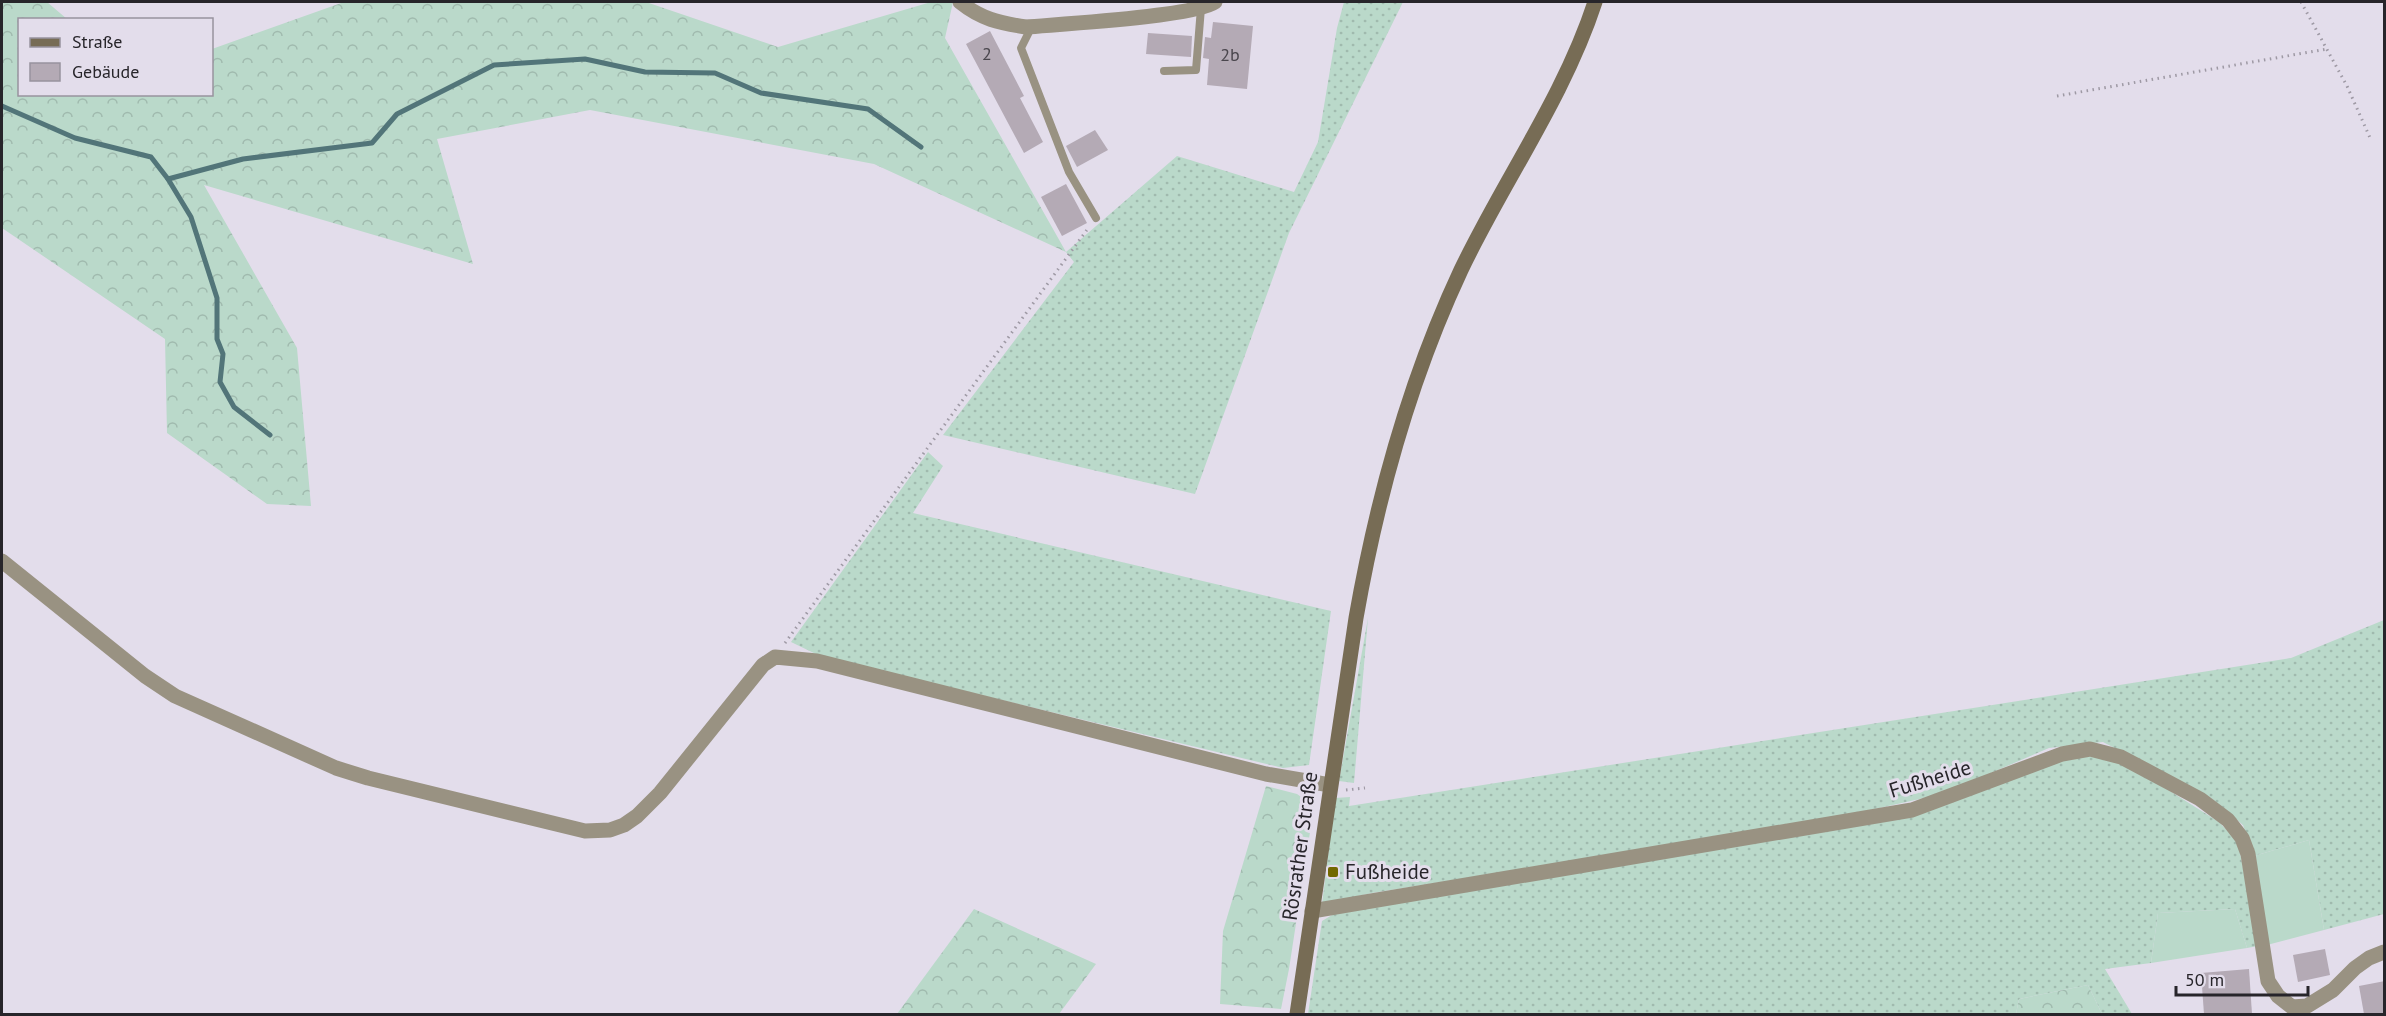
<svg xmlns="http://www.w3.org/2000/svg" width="2386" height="1016" viewBox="0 0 2386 1016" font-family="'PT Sans',sans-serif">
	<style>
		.grass { fill: url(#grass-dots) }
		.forest { fill: url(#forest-crowns) }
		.garden { fill: #bad9ca }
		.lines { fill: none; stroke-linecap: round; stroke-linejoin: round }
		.stream { stroke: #527579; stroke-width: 5 }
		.building { fill: #b4aab5 }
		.path { stroke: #9e99a4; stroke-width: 3; stroke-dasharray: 1.5 4.5; stroke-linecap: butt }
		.lane { stroke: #999282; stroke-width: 8 }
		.street { stroke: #999282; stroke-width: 15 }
		.secondary { stroke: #776c55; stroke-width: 15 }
		.poi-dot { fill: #726800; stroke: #e3ddeb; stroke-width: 2 }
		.labels { text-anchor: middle; stroke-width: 6; stroke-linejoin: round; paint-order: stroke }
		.number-label { font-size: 18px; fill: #4a464d }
		.street-label { font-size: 21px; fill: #27252a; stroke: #e3ddeb }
		.poi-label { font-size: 21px; fill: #27252a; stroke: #e3ddeb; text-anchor: start }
	</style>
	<defs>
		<pattern id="grass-dots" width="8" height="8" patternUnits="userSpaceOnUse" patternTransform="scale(1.5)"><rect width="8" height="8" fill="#bad9ca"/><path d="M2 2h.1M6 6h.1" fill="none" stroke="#a0baae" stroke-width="1.8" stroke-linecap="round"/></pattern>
		<pattern id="forest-crowns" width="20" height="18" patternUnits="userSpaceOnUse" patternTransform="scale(1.5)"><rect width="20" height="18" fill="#bad9ca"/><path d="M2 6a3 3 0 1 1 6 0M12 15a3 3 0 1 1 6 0" fill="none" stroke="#a0baae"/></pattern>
	</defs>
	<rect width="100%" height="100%" fill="#e3ddeb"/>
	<g class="grass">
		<path d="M1344,2h59l-114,231 -94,261 -252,-59 131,-173 -8,-10 111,-96 117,36 24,-50 19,-114z"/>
		<path d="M928,452l15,14 -30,47 418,98 -22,154 -26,3 -463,-112 -29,-14z"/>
		<path d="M1368,618l-14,165 -15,-2z"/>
		<path d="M2384,620v294l-60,16 -15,-90 -55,16 -11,-31 -32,-27 -108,-56 -54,6 -107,46 -125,28 -445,71 -50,11 13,-106 15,-1 -1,9 942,-148z"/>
		<path d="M2078,754l46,8 95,60 19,20 20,104 -11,2 -12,-39 -77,4 -7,50 -46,6 27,45h-30l-14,-29 -69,14 -3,15h-708l14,-93 15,-9 577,-98z"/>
	</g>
	<g class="forest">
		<path d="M2,2h45l20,17 -47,1v74h192v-45l132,-47h302l132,45 153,-45h22l-8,36 121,214 -192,-88 -284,-54 -153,29 36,125 -269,-79 93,163 14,158 -44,-2 -100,-71 -2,-94 -163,-111z"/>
		<path d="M1266,786l31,8 17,12 -25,163 -8,40 -61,-5 3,-73z"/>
		<path d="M974,909l122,55 -37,50h-162z"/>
		<path d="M2088,985l14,29h-86l3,-15z"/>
	</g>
	<g class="garden">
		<path d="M2309,840l15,90 -57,15 -13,-89z"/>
		<path d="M2235,909l12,39 -96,15 7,-50z"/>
	</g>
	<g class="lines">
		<g class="stream">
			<path d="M2,106l73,32 76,19 17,22 75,-20 129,-16 25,-29 97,-49 91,-6 60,13 70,1 46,20 107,16 53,38"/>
			<path d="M168,179l23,38 26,81v41l6,15 -3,28 14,25 36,28"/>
		</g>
	</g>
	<g class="building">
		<path d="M1213,22l40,4 -6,63 -40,-4 2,-26 -6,-1 2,-21 6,1z"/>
		<path d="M990,31l34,65 -4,2 23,44 -19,11 -58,-109z"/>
		<path d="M1148,33l44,3 -1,21 -45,-3z"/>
		<path d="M1095,130l13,20 -31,17 -11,-21z"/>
		<path d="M1066,184l21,39 -25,13 -21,-39z"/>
		<path d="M2325,949l5,26 -32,7 -5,-27z"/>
		<path d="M2249,969l3,45h-48l-3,-41z"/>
		<path d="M2385,981v33h-21l-5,-28z"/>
	</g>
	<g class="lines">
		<g class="path">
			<path d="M2301,2l46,84 24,54"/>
			<path d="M2057,96l270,-47"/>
			<path d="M785,643l304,-416"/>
			<path d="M1346,790l19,-2"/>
		</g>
		<g class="lane">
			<path d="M1032,26l-11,22 48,124 27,46"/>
			<path d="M1164,71l32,-1 5,-62"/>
		</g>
		<g class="street">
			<path d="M960,2c21,17 39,21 66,25 34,-3 168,-10 189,-25"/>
			<path d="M2,561l143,115 30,20 161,72 32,10 217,53 25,-1 14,-5 13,-9 23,-23 103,-128 12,-8 42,4 449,113 64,11"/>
			<path d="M1312,911l600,-101 150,-56 28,-5 31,8 79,42 28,21 14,18 6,16 20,127 10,15 14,11 15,-1 26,-16 22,-22 14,-10 15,-6"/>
		</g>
		<path class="secondary" d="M1297,1014l59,-396c21,-120 53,-237 105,-348 43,-90 103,-173 134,-268"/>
	</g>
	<rect class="poi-dot" x="1327" y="866" width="12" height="12" rx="3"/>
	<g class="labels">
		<g class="number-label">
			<text x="987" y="60">2</text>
			<text x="1230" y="61">2b</text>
		</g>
		<g class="street-label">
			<text transform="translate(1930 779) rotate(-17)" y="7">Fußheide</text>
			<text transform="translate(1300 846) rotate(-82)" y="7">Rösrather Straße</text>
		</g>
		<g class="poi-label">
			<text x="1345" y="879">Fußheide</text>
		</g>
	</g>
	<rect width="2386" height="1016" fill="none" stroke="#27252a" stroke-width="6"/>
	<rect x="18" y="18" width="195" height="78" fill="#e3ddeb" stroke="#98939e" stroke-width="1.5"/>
	<rect x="30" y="38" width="30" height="9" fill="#776c55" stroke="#98939e" stroke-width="1.5"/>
	<text x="72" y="48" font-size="18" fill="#27252a">Straße</text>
	<rect x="30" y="63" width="30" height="18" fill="#b4aab5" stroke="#98939e" stroke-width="1.5"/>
	<text x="72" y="78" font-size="18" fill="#27252a">Gebäude</text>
	<path d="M2176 986v9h132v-9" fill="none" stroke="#27252a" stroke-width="3"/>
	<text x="2185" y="986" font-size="18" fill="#27252a" stroke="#e3ddeb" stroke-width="4.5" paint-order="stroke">50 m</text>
</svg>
